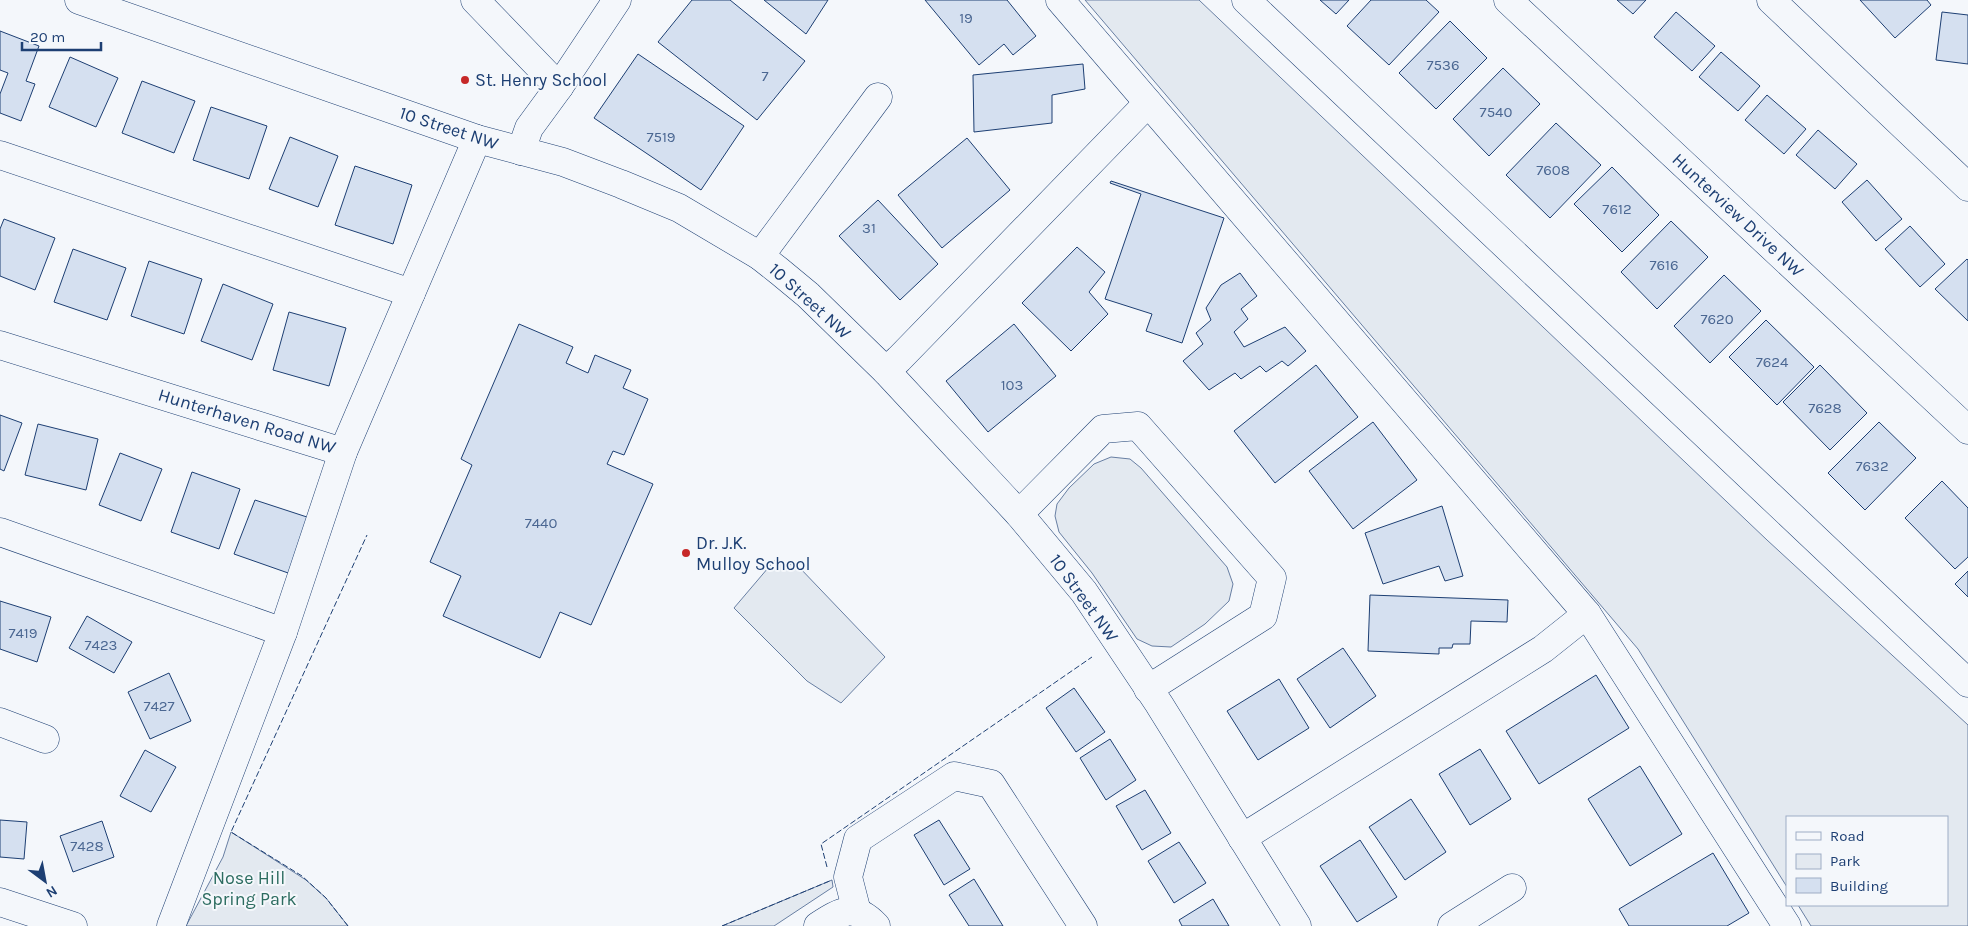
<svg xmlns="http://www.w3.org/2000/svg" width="1968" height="926" viewBox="0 0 1968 926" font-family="Karla,sans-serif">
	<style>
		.green { fill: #e3e9f0; stroke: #687fa3 }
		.building { fill: #d5e0f0; stroke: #1d3f73 }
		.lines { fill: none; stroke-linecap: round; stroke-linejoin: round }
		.minor-casing { stroke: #1d3f73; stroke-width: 29 }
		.minor { stroke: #f4f7fb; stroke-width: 28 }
		.fence { stroke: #1d3f73; stroke-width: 1; stroke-dasharray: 6 2.5; stroke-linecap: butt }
		.poi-dot { fill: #c62828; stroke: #f4f7fb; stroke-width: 2 }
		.labels { text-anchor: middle; stroke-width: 4; stroke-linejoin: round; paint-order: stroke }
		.number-label { font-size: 15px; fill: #4b6792 }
		.poi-label { font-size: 18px; fill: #1d3f73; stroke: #f4f7fb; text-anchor: start }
		.street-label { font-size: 18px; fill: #1d3f73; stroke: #f4f7fb }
		.park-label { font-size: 18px; fill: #2c6c60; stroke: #f4f7fb }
	</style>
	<rect width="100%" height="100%" fill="#f4f7fb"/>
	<g class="green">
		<path d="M1085,0h114l568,540 201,185v201h-157l-13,-21h149v-88h-160v70l-149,-238z"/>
		<path d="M1111,457l19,2 11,9 86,99 6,17 -4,17 -24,23 -34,23 -19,-1 -15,-7 -45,-66 -33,-41 -4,-16 2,-12 12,-16 25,-24z"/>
		<path d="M774,561l24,5 87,91 -44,46 -34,-22 -73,-73z"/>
		<path d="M231,832l75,48 20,18 22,28h-162l37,-69z"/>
		<path d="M832,880l1,7 -59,39h-52z"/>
	</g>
	<g class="building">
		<path d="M692,0h38l75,61 -48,59 -99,-78z"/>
		<path d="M764,0h64l-22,34z"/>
		<path d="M925,0h82l29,36 -23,19 -9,-11 -25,21z"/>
		<path d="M1320,0h29l-13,14z"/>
		<path d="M1371,0h55l13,12 -50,53 -42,-39z"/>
		<path d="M1617,0h29l-13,14z"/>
		<path d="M1860,0h67l4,5 -36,33z"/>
		<path d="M1676,12l39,34 -23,25 -38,-34z"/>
		<path d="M1942,12l26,3v49l-32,-4z"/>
		<path d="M1450,21l37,37 -51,51 -37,-36z"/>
		<path d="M0,31l39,15 -13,35 9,3 -14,37 -21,-8v-19l8,-21 -8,-3z"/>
		<path d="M1721,52l39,34 -22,25 -39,-34z"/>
		<path d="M638,54l106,72 -43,64 -107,-72z"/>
		<path d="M70,57l48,21 -22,49 -47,-20z"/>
		<path d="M1083,64l2,25 -33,6v28l-78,9 -1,-57z"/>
		<path d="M1503,68l37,36 -51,52 -36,-37z"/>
		<path d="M142,81l53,20 -21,52 -52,-20z"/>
		<path d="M1767,95l39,34 -22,25 -39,-34z"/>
		<path d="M211,107l56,19 -18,53 -56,-19z"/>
		<path d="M1556,123l45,42 -51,53 -44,-43z"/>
		<path d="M1818,130l39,34 -22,25 -39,-34z"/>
		<path d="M290,137l48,19 -20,51 -49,-18z"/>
		<path d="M967,138l43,52 -68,58 -44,-53z"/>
		<path d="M355,166l57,19 -19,59 -58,-19z"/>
		<path d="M1612,167l47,48 -37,37 -48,-48z"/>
		<path d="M1867,180l35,39 -26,22 -34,-39z"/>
		<path d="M1111,181l113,37 -42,125 -36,-12 6,-17 -47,-15 36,-105 -31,-11z"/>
		<path d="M878,200l60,64 -38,36 -61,-64z"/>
		<path d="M4,219l51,19 -20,52 -35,-14v-47z"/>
		<path d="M1671,221l37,36 -51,52 -36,-37z"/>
		<path d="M1910,226l35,38 -25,23 -35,-38z"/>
		<path d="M1077,247l28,25 -16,20 19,22 -37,37 -49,-48z"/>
		<path d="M73,249l53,19 -19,52 -53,-18z"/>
		<path d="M1967,259l1,1v61l-33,-32z"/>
		<path d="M149,261l53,18 -18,55 -53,-18z"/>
		<path d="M1240,273l17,23 -16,13 7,10 -14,13 10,15 41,-20 21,24 -18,15 -6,-5 -16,11 -6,-6 -19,13 -6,-6 -26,17 -26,-29 20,-17 -7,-11 15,-13 -5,-12 15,-23z"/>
		<path d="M1724,275l37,36 -51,52 -36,-37z"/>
		<path d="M223,284l50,20 -21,56 -51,-19z"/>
		<path d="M289,312l57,16 -17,58 -56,-16z"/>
		<path d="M1766,320l48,47 -37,38 -48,-48z"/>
		<path d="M519,324l54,23 -7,16 22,10 7,-18 36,15 -8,18 25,11 -24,56 -11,-4 -6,13 46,20 -62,141 -31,-13 -20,46 -97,-42 18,-40 -31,-14 42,-97 -11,-6z"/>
		<path d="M1014,324l42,52 -68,56 -42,-51z"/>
		<path d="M1316,365l42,52 -83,66 -41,-52z"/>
		<path d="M1820,365l47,48 -37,37 -47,-48z"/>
		<path d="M0,415l22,8 -18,48 -4,-2z"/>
		<path d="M1373,422l44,58 -64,49 -44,-58z"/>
		<path d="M1879,422l37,36 -51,52 -37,-37z"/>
		<path d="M38,424l60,15 -12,51 -61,-15z"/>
		<path d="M120,453l42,16 -21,52 -42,-16z"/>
		<path d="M192,472l48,17 -21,60 -48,-17z"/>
		<path d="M1942,481l26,27v49l-13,12 -50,-51z"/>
		<path d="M255,500l58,19 -22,55 -57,-20z"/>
		<path d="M1442,506l21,70 -18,5 -6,-15 -56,18 -18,-51z"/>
		<path d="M1968,571v26l-13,-13z"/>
		<path d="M1370,595l138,5 -1,22 -36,-1 -1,23h-17l-1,4h-13v6l-71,-3z"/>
		<path d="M0,601l51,16 -14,45 -37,-13z"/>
		<path d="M87,616l45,26 -18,31 -45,-25z"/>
		<path d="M1343,648l33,48 -46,32 -33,-49z"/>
		<path d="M169,673l22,48 -41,18 -22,-47z"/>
		<path d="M1596,675l33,53 -90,56 -33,-53z"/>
		<path d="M1279,679l30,49 -51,32 -31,-49z"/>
		<path d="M1074,688l31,44 -29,20 -30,-44z"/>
		<path d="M1110,739l26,41 -30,20 -26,-42z"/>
		<path d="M1480,749l31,50 -41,26 -31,-51z"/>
		<path d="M145,750l31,17 -25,45 -31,-16z"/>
		<path d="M1640,766l42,68 -52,32 -42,-67z"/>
		<path d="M1145,790l26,43 -29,17 -26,-44z"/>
		<path d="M1411,799l35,53 -41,28 -36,-53z"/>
		<path d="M0,820l27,2 -3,37 -24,-2z"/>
		<path d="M939,820l31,49 -26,16 -30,-50z"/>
		<path d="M102,821l12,36 -41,15 -13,-36z"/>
		<path d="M1360,840l37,57 -40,25 -37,-56z"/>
		<path d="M1179,842l27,41 -32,20 -26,-42z"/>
		<path d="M1713,853l36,60 -22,13h-98l-10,-17z"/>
		<path d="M974,879l29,47h-34l-20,-31z"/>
		<path d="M1213,899l16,27h-47l-3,-6z"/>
	</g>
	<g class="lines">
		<g class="minor-casing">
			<g id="minor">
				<path d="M79,0l398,139 86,23 58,22 58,24 81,48 19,15 29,24 78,76 133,143 65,78 75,112 138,222"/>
				<path d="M475,0l84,87"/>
				<path d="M1060,0l527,614 200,312"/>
				<path d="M1246,0l722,683"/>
				<path d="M1508,0l460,430"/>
				<path d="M1771,0l197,187"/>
				<path d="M521,151l8,-23 30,-41 58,-87"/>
				<path d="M0,155l411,138"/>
				<path d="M760,256l118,-159"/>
				<path d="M0,345l343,107 134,-313"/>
				<path d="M886,371l13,-12 249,-256"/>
				<path d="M1019,514l84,-85 35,-3 134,152 -9,38 -115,73"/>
				<path d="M0,532l283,100"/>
				<path d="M0,722l45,17"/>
				<path d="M1242,838l301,-189 44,-35"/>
				<path d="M0,902l73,24"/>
				<path d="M857,912l-9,-35 10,-38 96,-63 37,8 92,142"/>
				<path d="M171,926l112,-294 60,-180"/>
				<path d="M818,926c23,-15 36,-23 58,0"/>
				<path d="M1452,926l60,-38"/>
			</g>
		</g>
		<use href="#minor" class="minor"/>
		<g class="fence">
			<path d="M827,867l-6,-23 271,-187"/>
			<path d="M348,926l-22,-28 -24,-22 -71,-44 136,-297"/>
			<path d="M722,926l110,-46"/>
		</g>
	</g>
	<g class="poi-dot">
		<circle cx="465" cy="80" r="5"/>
		<circle cx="686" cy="553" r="5"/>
	</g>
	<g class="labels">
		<g class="number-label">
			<text x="966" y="23">19</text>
			<text x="1443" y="70">7536</text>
			<text x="765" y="81">7</text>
			<text x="1496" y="117">7540</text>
			<text x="661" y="142">7519</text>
			<text x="1553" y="175">7608</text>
			<text x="1617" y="214">7612</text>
			<text x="869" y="233">31</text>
			<text x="1664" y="270">7616</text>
			<text x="1717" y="324">7620</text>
			<text x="1772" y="367">7624</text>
			<text x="1012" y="390">103</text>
			<text x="1825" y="413">7628</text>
			<text x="1872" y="471">7632</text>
			<text x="541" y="528">7440</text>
			<text x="23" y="638">7419</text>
			<text x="101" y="650">7423</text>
			<text x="159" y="711">7427</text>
			<text x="87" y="851">7428</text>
		</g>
		<g class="poi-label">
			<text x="475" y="86">St. Henry School</text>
			<text x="696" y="549">Dr. J.K.<tspan x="696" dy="21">Mulloy School</tspan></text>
		</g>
		<g class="street-label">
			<text transform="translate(449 128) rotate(18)" y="6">10 Street NW</text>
			<text transform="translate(1738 215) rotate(43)" y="6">Hunterview Drive NW</text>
			<text transform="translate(810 301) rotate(42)" y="6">10 Street NW</text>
			<text transform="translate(247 421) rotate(17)" y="6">Hunterhaven Road NW</text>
			<text transform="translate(1084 598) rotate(54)" y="6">10 Street NW</text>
		</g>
		<g class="park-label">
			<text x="249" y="884">Nose Hill<tspan x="249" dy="21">Spring Park</tspan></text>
		</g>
	</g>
	<rect x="1786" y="816" width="162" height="90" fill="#f4f7fb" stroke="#9eadc5"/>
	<rect x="1796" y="832" width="25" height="8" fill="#f4f7fb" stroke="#9eadc5"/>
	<text x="1830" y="841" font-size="15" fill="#1d3f73">Road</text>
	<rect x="1796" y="854" width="25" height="15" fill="#e3e9f0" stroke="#9eadc5"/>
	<text x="1830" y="866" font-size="15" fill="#1d3f73">Park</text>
	<rect x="1796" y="878" width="25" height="15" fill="#d5e0f0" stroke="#9eadc5"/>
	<text x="1830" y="891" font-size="15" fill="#1d3f73">Building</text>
	<g transform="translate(45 881) rotate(148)" stroke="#f4f7fb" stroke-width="4" paint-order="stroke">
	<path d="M0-4L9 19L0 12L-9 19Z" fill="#1d3f73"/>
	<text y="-8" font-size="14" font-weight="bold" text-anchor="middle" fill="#1d3f73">N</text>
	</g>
	<path d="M22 42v8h79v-8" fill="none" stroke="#1d3f73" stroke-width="2.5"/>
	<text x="30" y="42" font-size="15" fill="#1d3f73" stroke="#f4f7fb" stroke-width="4" paint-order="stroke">20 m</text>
</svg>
